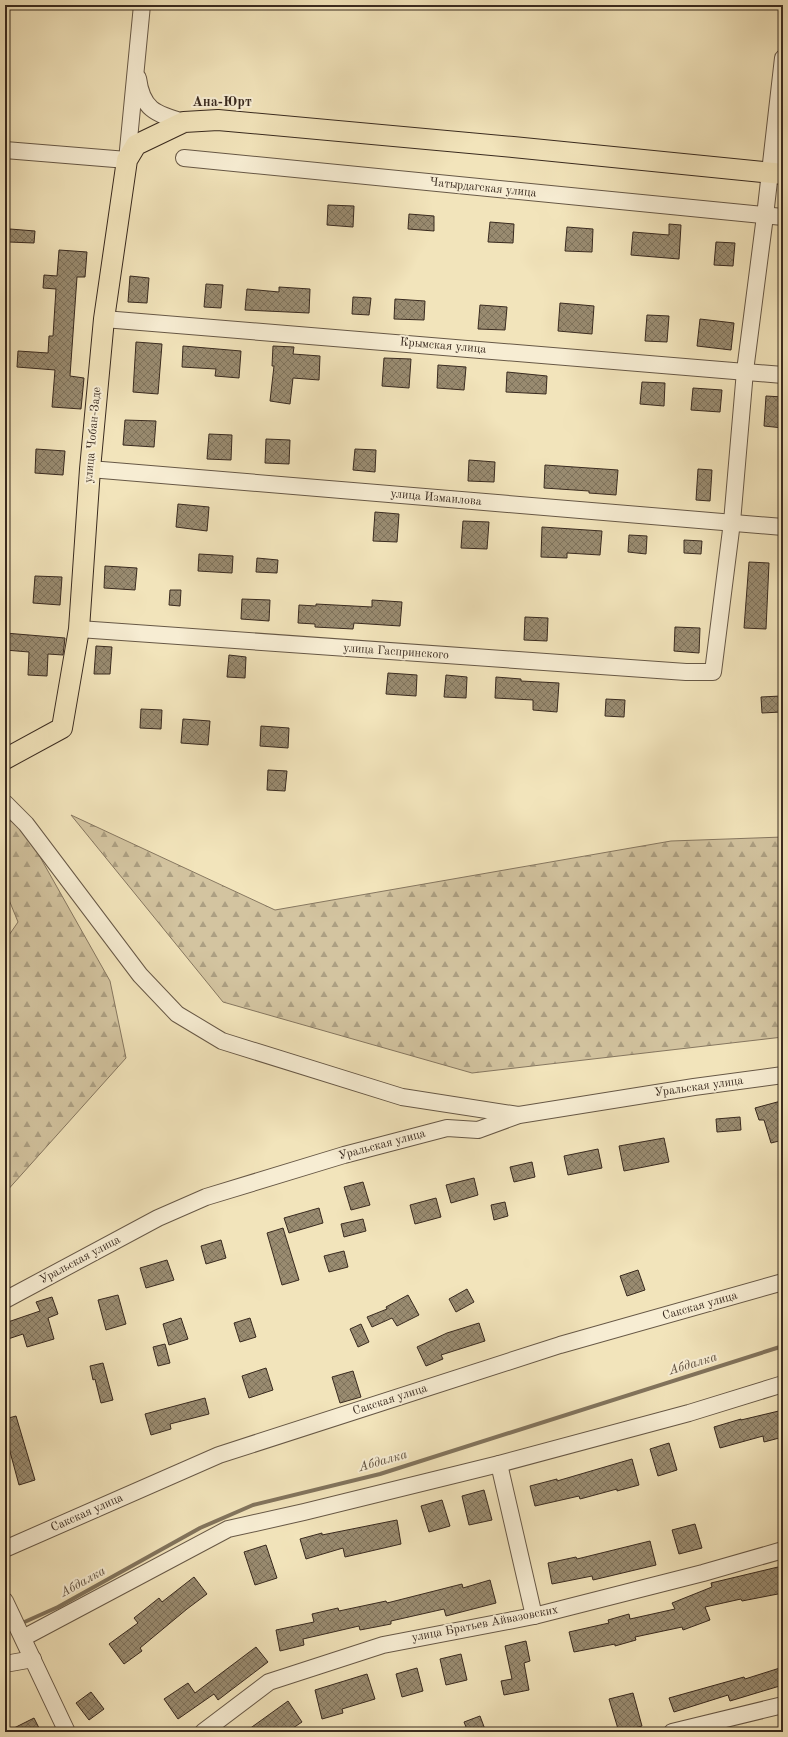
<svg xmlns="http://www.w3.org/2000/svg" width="788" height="1737" font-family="'Old Standard TT',serif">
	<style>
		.forest { fill: url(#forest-firs); stroke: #867760 }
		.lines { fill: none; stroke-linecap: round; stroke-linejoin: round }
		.stream { stroke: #82745d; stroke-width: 4 }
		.building { fill: url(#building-cross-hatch); stroke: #392a1f }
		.minor-casing { stroke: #675846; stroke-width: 18 }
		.major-casing { stroke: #392a1f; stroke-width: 22 }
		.minor { stroke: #f7edd3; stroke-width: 16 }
		.major { stroke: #f2e4bb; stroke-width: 20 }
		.labels { text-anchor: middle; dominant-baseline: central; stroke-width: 4; stroke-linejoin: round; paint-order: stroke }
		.street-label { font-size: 12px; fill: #392a1f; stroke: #f7edd3 }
		.water-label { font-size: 13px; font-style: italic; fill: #5e4f3e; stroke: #f7edd3 }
		.quarter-label { font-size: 14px; font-weight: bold; fill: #392a1f; stroke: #f7edd3 }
	</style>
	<defs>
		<pattern id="forest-firs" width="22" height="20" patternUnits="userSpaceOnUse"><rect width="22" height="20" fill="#d3c4a0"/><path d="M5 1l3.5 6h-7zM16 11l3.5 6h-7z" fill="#ac9f82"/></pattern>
		<pattern id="building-cross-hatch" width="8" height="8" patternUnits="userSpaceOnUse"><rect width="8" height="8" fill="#998b70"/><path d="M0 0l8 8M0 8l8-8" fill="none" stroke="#7e725b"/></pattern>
	</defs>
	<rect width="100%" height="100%" fill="#f2e4bb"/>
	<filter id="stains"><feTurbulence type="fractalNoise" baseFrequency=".005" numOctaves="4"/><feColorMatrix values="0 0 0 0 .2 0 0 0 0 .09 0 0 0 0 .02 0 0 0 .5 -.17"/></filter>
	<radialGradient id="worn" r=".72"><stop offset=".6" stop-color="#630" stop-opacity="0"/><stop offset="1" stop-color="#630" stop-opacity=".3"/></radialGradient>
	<g class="forest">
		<path d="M71,815l204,95 396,-69 112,-4v200l-311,36 -249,-71z"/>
		<path d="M5,819l17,6 88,156 16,77 -121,135v-252l13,-19 -13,-32z"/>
	</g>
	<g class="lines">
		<g class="stream">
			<path d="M20,1624l38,-17 142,-79 53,-23 127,-31 403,-128"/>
			<path d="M5,1630l8,-4"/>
		</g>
	</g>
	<g class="building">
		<path d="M328,205l26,1 -1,21 -26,-2z"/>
		<path d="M409,214l25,2v15l-26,-2z"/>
		<path d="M490,222l24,2 -1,19 -25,-1z"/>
		<path d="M669,224l12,1 -2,34 -48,-4 2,-23 36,3z"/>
		<path d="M567,227l26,2 -1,23 -27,-1z"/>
		<path d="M10,229l25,2 -1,12 -25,-1z"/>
		<path d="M716,242l19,1 -2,23 -19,-1z"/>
		<path d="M59,250l28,2 -2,25h-8l-7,99 14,2 -3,31 -29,-2 3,-37 -38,-3 1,-16 30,2 1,-17h4l3,-47 -13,-1 1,-13 13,1z"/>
		<path d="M130,276l19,2 -2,25 -19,-1z"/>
		<path d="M206,284l17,1 -2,23 -17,-1z"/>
		<path d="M279,287l31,2 -1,24 -64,-3 2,-21 32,3z"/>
		<path d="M353,297l18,1 -2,17 -17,-1z"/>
		<path d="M395,299l30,2 -1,19 -30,-1z"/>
		<path d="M560,303l34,3 -2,28 -34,-3z"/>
		<path d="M480,305l27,2 -2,23 -27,-1z"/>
		<path d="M647,315l22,1 -2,26 -22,-1z"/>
		<path d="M700,319l34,4 -3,27 -34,-4z"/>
		<path d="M136,342l26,2 -4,50 -25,-2z"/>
		<path d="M183,346l58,5 -2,27 -24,-2 1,-7 -34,-2z"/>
		<path d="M273,346l21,1 -1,7 27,2 -1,24 -26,-2 -3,26 -20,-3 4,-35h-2z"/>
		<path d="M384,358l27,1 -2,29 -27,-2z"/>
		<path d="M438,365l28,2 -2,23 -27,-2z"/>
		<path d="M507,372l40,4 -1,18 -40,-2z"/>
		<path d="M642,382l23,1 -1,23 -24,-2z"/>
		<path d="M693,388l29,2 -2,22 -29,-2z"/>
		<path d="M766,396l17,1v31l-19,-2z"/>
		<path d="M125,420l31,1 -2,26 -31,-2z"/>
		<path d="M209,434l23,1 -1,25 -24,-1z"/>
		<path d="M266,439l24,1 -1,24 -24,-1z"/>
		<path d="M36,449l29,2 -2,24 -28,-2z"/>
		<path d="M355,449l21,1 -1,22 -22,-2z"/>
		<path d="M469,460l26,2 -1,20 -26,-1z"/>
		<path d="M545,465l73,5 -2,25 -27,-2v-2l-45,-3z"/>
		<path d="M698,469l14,1 -2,31 -14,-1z"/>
		<path d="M178,504l31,3 -2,24 -31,-4z"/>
		<path d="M375,512l24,2 -2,28 -24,-1z"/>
		<path d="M463,521l26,1 -2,27 -26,-1z"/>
		<path d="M542,527l60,4 -2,24 -33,-2v5l-26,-1z"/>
		<path d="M629,535l18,1 -1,18 -18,-2z"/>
		<path d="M684,540l18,1 -1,13 -17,-1z"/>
		<path d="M199,554l34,2 -1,17 -34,-2z"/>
		<path d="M257,558l21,2 -1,13 -21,-1z"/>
		<path d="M749,562l20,1 -3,66 -22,-1z"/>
		<path d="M105,566l32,2 -2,22 -31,-2z"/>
		<path d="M35,576l27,1 -2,28 -27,-2z"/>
		<path d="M170,590h11l-1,16 -11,-1z"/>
		<path d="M242,599l28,1 -1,21 -28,-2z"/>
		<path d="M372,600l30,2 -2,24 -46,-3 -1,6 -38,-2v-3l-17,-1 1,-18 17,1v-2l56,3z"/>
		<path d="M525,617l23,1 -1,23 -23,-1z"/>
		<path d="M675,627l25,1 -1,25 -25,-2z"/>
		<path d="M5,633l60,5 -2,17 -15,-1 -1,22 -19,-1 1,-23 -24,-2z"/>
		<path d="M96,646l16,1 -2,27h-16z"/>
		<path d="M229,655l17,2 -1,21 -18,-1z"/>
		<path d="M388,673l29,2 -1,21 -30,-2z"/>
		<path d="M446,675l21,2 -1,21 -22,-1z"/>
		<path d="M496,677l25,2v2l38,2 -2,29 -24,-2v-10l-38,-2z"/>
		<path d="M781,696v16l-19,1 -1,-16z"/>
		<path d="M606,699l19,1 -1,17 -19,-1z"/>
		<path d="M141,709l21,1 -1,19 -21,-1z"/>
		<path d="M183,719l27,2 -2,24 -27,-2z"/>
		<path d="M261,726l28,2 -1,20 -28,-2z"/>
		<path d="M268,770l19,1 -2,20 -18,-1z"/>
		<path d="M781,1101l2,6v33l-12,3 -7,-23h-5l-4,-12z"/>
		<path d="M740,1117l1,13 -24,2 -1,-13z"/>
		<path d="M664,1138l5,24 -45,9 -5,-25z"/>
		<path d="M598,1149l4,19 -34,7 -4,-19z"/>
		<path d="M532,1162l3,15 -21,5 -4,-15z"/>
		<path d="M474,1178l4,17 -27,8 -5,-18z"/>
		<path d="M363,1182l7,23 -19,5 -7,-23z"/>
		<path d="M436,1198l5,19 -26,7 -5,-19z"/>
		<path d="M505,1202l3,14 -14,4 -3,-15z"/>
		<path d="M319,1208l4,15 -34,10 -5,-15z"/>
		<path d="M363,1219l3,12 -22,6 -3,-13z"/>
		<path d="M283,1228l16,52 -17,5 -15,-52z"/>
		<path d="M221,1240l5,18 -20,6 -5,-18z"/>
		<path d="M344,1251l4,16 -19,5 -5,-16z"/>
		<path d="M167,1260l7,20 -28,8 -6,-20z"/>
		<path d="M638,1270l7,20 -18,6 -7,-20z"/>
		<path d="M467,1289l7,13 -18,10 -7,-13z"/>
		<path d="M118,1295l8,29 -20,6 -8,-30z"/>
		<path d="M408,1295l11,20 -22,11 -5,-8 -20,9 -5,-10 20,-8 -1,-2z"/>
		<path d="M52,1297l6,17 -10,4 6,21 -27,8 -4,-13 -18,6v-17l35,-12 -4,-9z"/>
		<path d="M181,1318l7,21 -19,6 -6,-21z"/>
		<path d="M250,1318l6,19 -16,5 -6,-19z"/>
		<path d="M479,1323l6,18 -44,14 2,4 -17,7 -9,-19 30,-14z"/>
		<path d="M361,1324l8,18 -11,5 -8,-18z"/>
		<path d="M165,1344l5,19 -12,3 -5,-19z"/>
		<path d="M103,1363l10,37 -12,3 -6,-24 -2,1 -3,-14z"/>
		<path d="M266,1368l7,22 -24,8 -7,-22z"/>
		<path d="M353,1371l8,26 -21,6 -8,-26z"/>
		<path d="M205,1398l4,16 -39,10 1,5 -20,6 -6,-21z"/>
		<path d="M783,1410v27l-19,5 -1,-6 -43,12 -6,-21 27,-8v1z"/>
		<path d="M16,1416l19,64 -16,5 -10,-37 -4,1v-30z"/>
		<path d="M669,1443l8,27 -19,6 -8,-27z"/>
		<path d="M632,1459l7,26 -22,6v-2l-37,10 -1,-3 -44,10 -5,-20 27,-7v2z"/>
		<path d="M484,1490l8,30 -23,5 -7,-29z"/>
		<path d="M442,1500l8,26 -21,6 -8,-26z"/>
		<path d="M397,1520l4,24 -56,13 -2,-9 -37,11 -6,-20 22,-6v2z"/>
		<path d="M695,1524l7,24 -23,6 -7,-24z"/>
		<path d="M650,1541l6,24 -63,15 -1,-4 -40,8 -4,-21 28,-6 1,2z"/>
		<path d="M266,1545l11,33 -22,7 -11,-33z"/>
		<path d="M778,1567l5,19v7l-41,8 -1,-2 -36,8 5,13 -27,10 -1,-3 -47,10 1,3 -21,6v-2l-41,8 -5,-20 40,-9 -1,-3 21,-6 1,5 45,-10 -3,-6 40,-16 -1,-4z"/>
		<path d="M194,1577l13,17 -20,15 -47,39 2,3 -18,13 -15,-20 29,-21 -4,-5 25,-20 3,4z"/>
		<path d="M490,1580l6,23 -50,13 -2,-7 -53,12v3l-31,6 -1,-4 -56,13 1,6 -24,6 -4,-21 38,-8 -2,-8 26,-6 1,3 47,-10 1,2 75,-19 1,4z"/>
		<path d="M526,1641l4,20 -6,2 5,27 -25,5 -3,-14 11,-2 -7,-33z"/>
		<path d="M256,1647l12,15 -50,38 -4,-6 -36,25 -14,-20 24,-16 7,10z"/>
		<path d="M461,1654l6,26 -21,5 -6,-26z"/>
		<path d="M783,1667v18l-53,16 -2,-6 -54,17 -5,-14 75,-21 1,2z"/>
		<path d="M417,1668l6,23 -21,6 -6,-23z"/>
		<path d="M367,1674l8,25 -33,10 1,4 -21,6 -7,-29z"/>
		<path d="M91,1692l13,17 -15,11 -13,-17z"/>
		<path d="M633,1693l9,33 -23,6 -10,-33z"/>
		<path d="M288,1701l14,21 -15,10h-42z"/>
		<path d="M480,1716l6,16h-18l-4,-10z"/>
		<path d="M34,1718l7,14h-35z"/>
	</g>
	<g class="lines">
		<defs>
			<g id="minor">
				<path d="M138,78c4,31 17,36 46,44"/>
				<path d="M5,150l122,10 15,-155"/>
				<path d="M184,158l599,59"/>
				<path d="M104,319l679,56"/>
				<path d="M90,469l693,58"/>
				<path d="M79,629l607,43h27l19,-150 13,-151 20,-155 18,-158"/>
				<path d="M5,803l21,21 114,151 37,39 45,27 180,56 116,18"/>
				<path d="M5,1300l153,-82 48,-21 138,-42 103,-27 31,2 41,-15 175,-28 89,-12"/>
				<path d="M499,1464l35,152"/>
				<path d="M7,1548l212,-93 341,-110 223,-63"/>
				<path d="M5,1601l62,131"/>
				<path d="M23,1638l205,-109 76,-17 195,-48 190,-51 94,-29"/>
				<path d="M5,1664l28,-5"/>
				<path d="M203,1732l66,-50 114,-37 151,-29 169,-43 80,-23"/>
				<path d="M672,1732l111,-27"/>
			</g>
			<path id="major" d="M5,759l57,-31 17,-99 11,-160 14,-150 23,-159 9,-15 48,-23 34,-2 295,27 270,27"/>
		</defs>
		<use href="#minor" class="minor-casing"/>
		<use href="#major" class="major-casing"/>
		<use href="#minor" class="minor"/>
		<use href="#major" class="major"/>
	</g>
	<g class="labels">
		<g class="street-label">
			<text transform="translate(483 188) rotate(6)">Чатырдагская улица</text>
			<text transform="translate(443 346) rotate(5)">Крымская улица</text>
			<text transform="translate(93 435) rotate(-85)">улица Чобан-Заде</text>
			<text transform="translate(436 498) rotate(5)">улица Измаилова</text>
			<text transform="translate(396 652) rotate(4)">улица Гаспринского</text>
			<text transform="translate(699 1087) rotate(-8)">Уральская улица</text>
			<text transform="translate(382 1145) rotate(-15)">Уральская улица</text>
			<text transform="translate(80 1260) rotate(-28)">Уральская улица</text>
			<text transform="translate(700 1306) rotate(-16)">Сакская улица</text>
			<text transform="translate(390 1400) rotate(-18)">Сакская улица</text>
			<text transform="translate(87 1513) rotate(-24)">Сакская улица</text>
			<text transform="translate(485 1624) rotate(-11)">улица Братьев Айвазовских</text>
		</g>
		<g class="water-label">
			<text transform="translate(693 1364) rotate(-17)">Абдалка</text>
			<text transform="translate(383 1461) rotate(-16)">Абдалка</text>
			<text transform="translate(83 1582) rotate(-29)">Абдалка</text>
		</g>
		<g class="quarter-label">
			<text x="222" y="102">Ана-Юрт</text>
		</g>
	</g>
	<rect width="788" height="1737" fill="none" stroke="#f2e4bb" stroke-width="20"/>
	<rect x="6" y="6" width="776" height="1725" fill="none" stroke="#392a1f" stroke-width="2"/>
	<rect x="10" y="10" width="768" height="1717" fill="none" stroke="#392a1f"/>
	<rect width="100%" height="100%" filter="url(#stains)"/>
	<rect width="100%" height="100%" fill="url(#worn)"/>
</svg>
